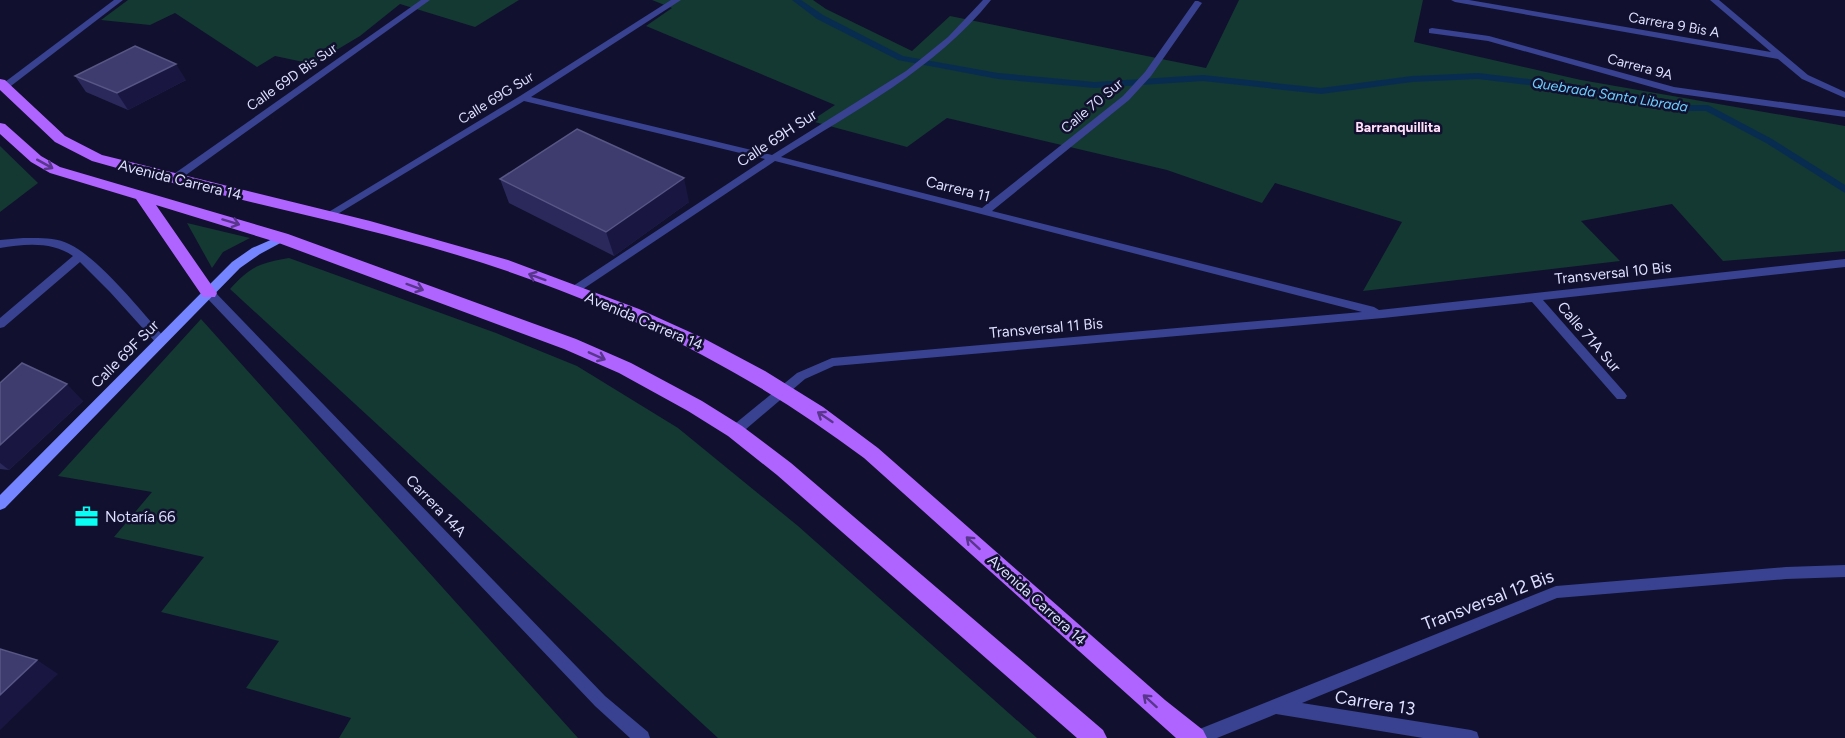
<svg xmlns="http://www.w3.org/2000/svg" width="1845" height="738" font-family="Figtree,sans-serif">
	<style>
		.green { fill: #133932 }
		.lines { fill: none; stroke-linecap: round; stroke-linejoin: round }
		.stream { fill: #082c50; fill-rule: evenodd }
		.street { fill: #384290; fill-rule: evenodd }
		.secondary { fill: #7485ff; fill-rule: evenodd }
		.primary { fill: #af64ff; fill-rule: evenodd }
		.wall { fill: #2b295c }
		.shaded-wall { fill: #191742 }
		.building { fill: #3e3c6e; stroke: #575684; stroke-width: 1.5 }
		.oneway { stroke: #58368c }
		.labels { text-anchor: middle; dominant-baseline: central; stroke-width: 5; stroke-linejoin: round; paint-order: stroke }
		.far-street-label { font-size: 14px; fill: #dddeff; stroke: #11102e }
		.far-water-label { font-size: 14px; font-style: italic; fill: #6bd0ff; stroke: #11102e }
		.far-neighbourhood-label { font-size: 14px; font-weight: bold; fill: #ffdff8; stroke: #11102e }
		.street-label { font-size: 15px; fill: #dddeff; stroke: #11102e }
		.poi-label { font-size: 15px; fill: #dddeff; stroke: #11102e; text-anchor: start }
		.near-street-label { font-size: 18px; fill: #dddeff; stroke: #11102e }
	</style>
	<rect width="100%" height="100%" fill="#11102e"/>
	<g class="green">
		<path d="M128,0h391l-44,27 -75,-23 -40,32 -47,28 -38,-8 -18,11 -82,-54 -25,12 -49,-5z"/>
		<path d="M652,0h161l13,9 86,42 38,-35 256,52 33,-68h184l-9,42 167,38 264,46v125l-122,10 -51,-57 -91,17 39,40 -257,30 39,-69 -127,-39 -13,20 -95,-33 -220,-52 -40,29 -96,-26 24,-16 -189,-79 26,-18z"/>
		<path d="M0,146l38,37 -38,29z"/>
		<path d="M187,223l63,15 -27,14 -11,16z"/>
		<path d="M289,258l207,75 81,33 101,62 120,98 239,212h-319l-488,-449c20,-22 29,-26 59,-31z"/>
		<path d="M201,319l377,419h-239l12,-20 -105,-30 33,-47 -118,-29 43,-55 -90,-20 38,-45 -94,-16z"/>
	</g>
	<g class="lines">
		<path class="stream" d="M792,0h9l22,15 80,41 95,17 97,9 108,-7 118,13 91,-12 66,-3 93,11 106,21h31l64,34 73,46v8l-79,-50 -60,-32h-29l-106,-21 -93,-11 -66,3 -91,12 -118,-13 -108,7 -97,-9 -100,-19 -81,-41z"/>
		<g class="street">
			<path d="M114,0h9l-116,89h-6v-4z"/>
			<path d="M421,0h9l-251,180h-8v-4z"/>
			<path d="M671,0h10l-150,97 241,58 134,-84 42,-34 35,-37h8c-56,69 -136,111 -210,157l201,51 141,-112 22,-24 50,-71h3l4,2 -51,73 -22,24 -137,111 382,96 5,3 466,-51v8l-302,33 82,93 2,3 -2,3h-8l-85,-97 -149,16 -549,48 -29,13 -66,56h-8l-2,-4 2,-4 66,-54 35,-15 530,-46 -587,-151 -201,134 -6,-4 2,-3 195,-129 -241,-58 -193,117h-8l-1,-2 198,-120z"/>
			<path d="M1451,0h18l302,52 -61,-52h9l89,75 37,17v6l-43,-19 -24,-20 -323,-57z"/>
			<path d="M1432,28l57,8 185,51 171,24v6l-172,-24 -185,-52 -59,-8v-4z"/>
			<path d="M23,238c15,0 33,-1 46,6 30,14 73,68 96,94l2,3 -2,3h-8l-47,-52 -30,-30 -76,65 -4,1v-10l73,-62c-21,-15 -49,-12 -73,-8v-8z"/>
			<path d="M209,289l4,1 392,406 43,36 2,6h-20l-35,-32 -390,-410 -2,-3z"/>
			<path d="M1845,565v12l-59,2 -229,19 -255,105 169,27 6,2 2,6h-56l-147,-24 -59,24h-27l2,-6 364,-146 230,-19z"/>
		</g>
		<path class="secondary" d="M282,235l4,1 1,2 -1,2 -26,14 -20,14 -235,240 -5,2v-15l232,-233 20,-14z"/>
		<g class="primary">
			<path d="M0,79l5,1 60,56 37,19 268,66 138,39 131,49 64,29 62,33 58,36 55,41 287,252 38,30 4,8h-31l-312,-280c-133,-100 -273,-165 -434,-211 -112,-32 -226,-53 -338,-86l-37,-19 -55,-52z"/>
			<path d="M0,123l5,1 36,32 19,11 228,67 288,105 55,24 71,38 40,25 49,37 312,267 4,8h-30l-300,-263 -49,-39 -40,-25 -69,-38 -55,-24 -288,-107 -120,-37 61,88 -2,4h-12l-67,-98 -86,-26 -19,-11 -31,-28z"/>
		</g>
	</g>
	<g class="wall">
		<path d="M75,76l111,4 -58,30 -42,-18z"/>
		<path d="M500,179l189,23 -75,54 -105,-53z"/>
		<path d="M0,383l83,18 -74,69 -9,-1z"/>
	</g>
	<g class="shaded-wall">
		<path d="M176,64l10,16 -58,30 -11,-17z"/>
		<path d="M684,178l5,24 -75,54 -8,-24z"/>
		<path d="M67,384l16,17 -74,69 -9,-7v-18z"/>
		<path d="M37,660l21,14 -58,56v-35z"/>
	</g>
	<g class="building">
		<path d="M135,46l41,18 -59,29 -42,-17z"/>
		<path d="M577,129l107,49 -78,54 -106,-53z"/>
		<path d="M22,363l45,21 -67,61v-62z"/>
		<path d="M0,649l37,11 -37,35z"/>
	</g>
	<defs><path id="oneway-shaft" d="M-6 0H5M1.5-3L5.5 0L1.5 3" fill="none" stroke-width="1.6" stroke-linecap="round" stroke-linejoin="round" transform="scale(1.5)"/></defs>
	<g class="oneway">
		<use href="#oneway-shaft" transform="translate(45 164) rotate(29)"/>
		<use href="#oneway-shaft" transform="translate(231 222) rotate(17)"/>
		<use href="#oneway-shaft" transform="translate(537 277) rotate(-160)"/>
		<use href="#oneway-shaft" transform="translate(415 287) rotate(20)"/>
		<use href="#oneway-shaft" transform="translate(597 356) rotate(24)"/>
		<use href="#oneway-shaft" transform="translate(825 417) rotate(-146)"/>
		<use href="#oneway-shaft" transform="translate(973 543) rotate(-138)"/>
		<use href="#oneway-shaft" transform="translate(1150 701) rotate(-138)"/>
	</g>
	<defs>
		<symbol id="office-bare" viewBox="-9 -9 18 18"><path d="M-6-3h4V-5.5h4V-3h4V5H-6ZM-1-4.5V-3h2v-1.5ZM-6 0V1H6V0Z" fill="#09fff4" stroke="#11102e" stroke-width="2.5" paint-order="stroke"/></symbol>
	</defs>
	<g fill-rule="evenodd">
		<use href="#office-bare" x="70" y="500" width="33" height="33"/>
	</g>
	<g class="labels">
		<g class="far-street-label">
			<text transform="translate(1674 25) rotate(10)">Carrera 9 Bis A</text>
			<text transform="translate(1640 67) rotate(15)">Carrera 9A</text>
			<text transform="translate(292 77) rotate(-35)">Calle 69D Bis Sur</text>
			<text transform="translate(496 98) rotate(-32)">Calle 69G Sur</text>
			<text transform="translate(1092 106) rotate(-40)">Calle 70 Sur</text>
		</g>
		<g class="far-water-label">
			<text transform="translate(1610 95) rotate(9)">Quebrada Santa Librada</text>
		</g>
		<g class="far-neighbourhood-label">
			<text x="1398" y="127">Barranquillita</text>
		</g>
		<g class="street-label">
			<text transform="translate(777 138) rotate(-33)">Calle 69H Sur</text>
			<text transform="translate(180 180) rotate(14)">Avenida Carrera 14</text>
			<text transform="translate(958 189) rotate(14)">Carrera 11</text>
			<text transform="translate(1613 273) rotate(-6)">Transversal 10 Bis</text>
			<text transform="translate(644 321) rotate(23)">Avenida Carrera 14</text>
			<text transform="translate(1046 328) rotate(-5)">Transversal 11 Bis</text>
			<text transform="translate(1589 337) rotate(49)">Calle 71A Sur</text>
			<text transform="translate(125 354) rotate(-45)">Calle 69F Sur</text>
			<text transform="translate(436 506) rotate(46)">Carrera 14A</text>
			<text transform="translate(1037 600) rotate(42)">Avenida Carrera 14</text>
		</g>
		<g class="poi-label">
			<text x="105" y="517">Notaría 66</text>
		</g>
		<g class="near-street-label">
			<text transform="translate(1488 600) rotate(-21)">Transversal 12 Bis</text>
			<text transform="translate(1375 703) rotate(9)">Carrera 13</text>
		</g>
	</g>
</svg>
